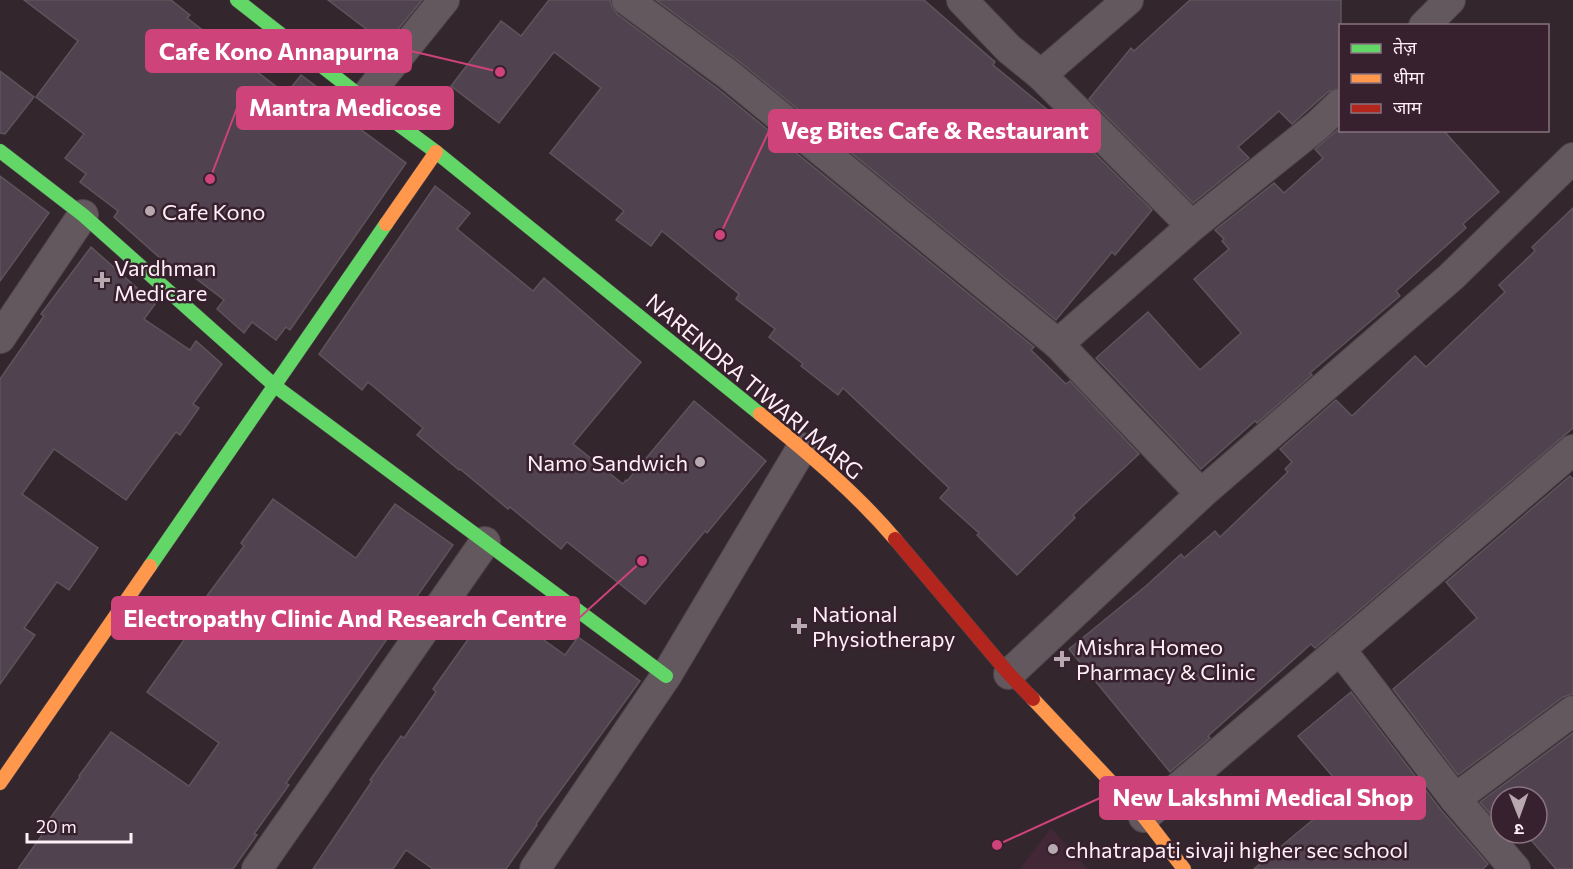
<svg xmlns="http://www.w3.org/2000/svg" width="1573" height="869" font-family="Commissioner,'Noto Sans Devanagari',sans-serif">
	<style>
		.built { fill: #422737 }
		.building { fill: #51424f; stroke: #5e545b; stroke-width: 1.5 }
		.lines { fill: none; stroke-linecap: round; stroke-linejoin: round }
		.street-casing { stroke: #50454b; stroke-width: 32 }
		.fast-casing { stroke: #50454b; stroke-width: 15 }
		.slow-casing { stroke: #50454b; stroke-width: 15 }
		.jam-casing { stroke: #50454b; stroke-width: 15 }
		.street { stroke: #63585e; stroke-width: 30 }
		.fast { stroke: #63d668; stroke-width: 14 }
		.slow { stroke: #ff974d; stroke-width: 14 }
		.jam { stroke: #b3261e; stroke-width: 14 }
		.poi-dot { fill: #b8a9b0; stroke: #38212e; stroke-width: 2 }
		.labels { text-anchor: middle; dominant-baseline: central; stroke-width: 5; stroke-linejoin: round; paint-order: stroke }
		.poi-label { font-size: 22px; fill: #ffeff7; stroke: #38212e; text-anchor: start }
		.street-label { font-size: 22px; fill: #ffeff7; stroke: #38212e }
		.leader { fill: none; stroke: #ce437a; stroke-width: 2 }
		.callout-dot { fill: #ce437a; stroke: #38212e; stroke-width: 2 }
		.callout { fill: #ce437a; stroke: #ce437a; stroke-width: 2 }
		.callout-label { font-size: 24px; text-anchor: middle; font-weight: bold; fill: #fff }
	</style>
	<rect width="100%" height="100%" fill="#33262d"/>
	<path class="built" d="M1051,828l37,41h-68z"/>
	<g class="building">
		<path d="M24,0h147l19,15 -3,3 99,76 15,-19 52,39 -5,6 58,43 -116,167 -4,-3 -10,13 -24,-18 -8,11 -27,-24 7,-9 -42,-32 -4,6 -64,-57 4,-6 -38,-29 6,-8 -21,-16 19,-24 -48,-37 42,-56z"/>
		<path d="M328,0h94l-36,44z"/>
		<path d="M549,0h61l2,7 5,7 101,75 316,258 -3,3 35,34 4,-3 69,73 -66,61 2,3 -58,57 -40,-40 2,-2 -39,-35 9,-10 -106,-100 -5,7 -37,-29 2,-2 -34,-27 6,-8 -39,-30 3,-5 -77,-63 -11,15 -35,-26 8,-9 -74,-58 51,-65 -47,-36 -55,71 -48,-37 50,-65 20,15z"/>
		<path d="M656,0h268l71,62 -2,3 73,60 86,85 -37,45 -3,-3 -56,68 -316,-258z"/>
		<path d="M1190,0h151v87l-13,5 -36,32 -13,-13 -41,36 11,11 -56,45 -104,-104 42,-51 3,3z"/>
		<path d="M0,71l34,26 -29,37 -5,-1z"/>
		<path d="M1341,127v3h102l56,62 -36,32 3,4 -70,63 4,5 -90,77 2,2 -55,48 -2,-2 -54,48 -105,-111 52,-46 52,58 41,-37 -47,-54 35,-30 -7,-8 2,-2 -9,-9 59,-47 10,10 39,-35 -8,-9z"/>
		<path d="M0,176l49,37 -49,68z"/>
		<path d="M435,186l35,27 -13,16 76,62 11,-13 97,84 -68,82 50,40 3,-4 1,1 67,-80 72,60 -59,72 -2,-2 -60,73 -78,-62 -6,7 -51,-42 -2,2 -48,-40 -1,1 -42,-35 6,-7 -55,-46 -6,8 -43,-36z"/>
		<path d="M1573,208v220l-258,220 -4,-4 -103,92 2,2 -40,34 -101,-123 77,-63 35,-32 3,4 31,-27 5,6 68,-65 -3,-3 7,-7 -12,-13 56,-49 16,16 63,-60 11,11 79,-75 -6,-7 36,-34 -3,-4z"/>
		<path d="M91,247l64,57 -11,15 46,31 6,-9 26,23 -29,40 6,4 -19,27 -4,-3 -50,68 -72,-51 -32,45 76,54 -29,42 -12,-8 -33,46 11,7 -35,49v-305l44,-63 -3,-2z"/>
		<path d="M1570,476l3,3v215l-10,3 -105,78 -65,-86 84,-71 -31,-36z"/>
		<path d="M273,499l83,59 39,-54 58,41 -167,238 3,2 -35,49 3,1 -24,34h-215l33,-47 -2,-2 31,-43 -1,-1 32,-44 78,54 30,-43 -72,-51 40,-56 -6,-5 63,-85 -3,-3z"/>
		<path d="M493,604l72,51 13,-18 62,44 -104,143 1,1 -31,44h-73l-27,-19 -13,19h-80l59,-88 -2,-1 31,-44 3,2 32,-46 -3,-3z"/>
		<path d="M1351,692l90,118 47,54 -5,5h-229l92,-77 -48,-56z"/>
		<path d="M1573,733v136h-17l-31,-36 -10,9 -8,-9h30v-36h-36v29l-21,-24z"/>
	</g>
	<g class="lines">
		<defs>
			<g id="street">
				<path d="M627,0l102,75 329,269 143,150"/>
				<path d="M962,0l47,49 32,26 151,151"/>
				<path d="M1424,26l26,-26"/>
				<path d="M1041,75l87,-75"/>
				<path d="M364,99l80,-99"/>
				<path d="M0,338l83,-123"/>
				<path d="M1058,344l134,-118 126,-101 22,-21"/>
				<path d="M1340,649l115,150 60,70"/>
				<path d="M1009,674l192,-180 250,-217 122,-119"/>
				<path d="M1455,799l118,-88"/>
				<path d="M1144,817l429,-367"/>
				<path d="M257,869l228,-327"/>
				<path d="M535,869l131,-193 136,-228"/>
			</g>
			<g id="fast">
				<path d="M237,0l127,99 72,53 324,262"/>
				<path d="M0,151l83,64 192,171 391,290"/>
				<path d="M150,566l236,-342"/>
			</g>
			<g id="slow">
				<path d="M386,224l50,-72"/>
				<path d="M760,414c48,39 95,78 135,125"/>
				<path d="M1033,699l111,118 40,52"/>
				<path d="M0,783l150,-217"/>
			</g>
			<path id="jam" d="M895,539l114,135 24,25"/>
		</defs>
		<use href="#street" class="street-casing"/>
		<use href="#fast" class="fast-casing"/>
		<use href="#slow" class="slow-casing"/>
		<use href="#jam" class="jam-casing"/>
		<use href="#street" class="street"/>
		<use href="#fast" class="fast"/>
		<use href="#slow" class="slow"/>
		<use href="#jam" class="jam"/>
	</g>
	<g class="poi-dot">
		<circle cx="150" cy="211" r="6"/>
		<path d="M99 271h6v6h6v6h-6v6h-6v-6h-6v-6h6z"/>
		<circle cx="700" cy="462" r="6"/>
		<path d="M796 617h6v6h6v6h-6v6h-6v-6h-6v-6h6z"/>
		<path d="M1059 650h6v6h6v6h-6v6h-6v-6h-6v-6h6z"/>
		<circle cx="1053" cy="849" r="6"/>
	</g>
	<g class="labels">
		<g class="poi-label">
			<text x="162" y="211">Cafe Kono</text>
			<text x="114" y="267">Vardhman<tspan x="114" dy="25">Medicare</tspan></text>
			<text x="688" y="462" text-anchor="end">Namo Sandwich</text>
			<text x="812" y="613">National<tspan x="812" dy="25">Physiotherapy</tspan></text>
			<text x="1076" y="646">Mishra Homeo<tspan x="1076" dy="25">Pharmacy &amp; Clinic</tspan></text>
			<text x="1065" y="849">chhatrapati sivaji higher sec school</text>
		</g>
		<g class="street-label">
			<text transform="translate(755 386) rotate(40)">NARENDRA TIWARI MARG</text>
		</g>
	</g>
	<path class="leader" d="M500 72L411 51M210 179L237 108M720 235L769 131M642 561L579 618M997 845L1100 798"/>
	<g class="callout-dot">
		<circle cx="500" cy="72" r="6"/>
		<circle cx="210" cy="179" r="6"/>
		<circle cx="720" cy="235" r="6"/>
		<circle cx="642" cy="561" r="6"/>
		<circle cx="997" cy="845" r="6"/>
	</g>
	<g class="callout">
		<rect x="146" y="30" width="265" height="42" rx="6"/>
		<rect x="237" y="87" width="216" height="42" rx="6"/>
		<rect x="769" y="110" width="331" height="42" rx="6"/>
		<rect x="112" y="597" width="467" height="42" rx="6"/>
		<rect x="1100" y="777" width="325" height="42" rx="6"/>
	</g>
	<g class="callout-label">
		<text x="279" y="60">Cafe Kono Annapurna</text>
		<text x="345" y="116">Mantra Medicose</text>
		<text x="935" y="139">Veg Bites Cafe &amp; Restaurant</text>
		<text x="345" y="627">Electropathy Clinic And Research Centre</text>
		<text x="1263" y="806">New Lakshmi Medical Shop</text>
	</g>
	<rect x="1339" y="24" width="210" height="108" fill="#38212e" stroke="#88737e" stroke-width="1.5"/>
	<rect x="1351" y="44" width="30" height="9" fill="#63d668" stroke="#88737e" stroke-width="1.5"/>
	<text x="1393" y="54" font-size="18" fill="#ffeff7">तेज़</text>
	<rect x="1351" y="74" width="30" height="9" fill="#ff974d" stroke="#88737e" stroke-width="1.5"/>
	<text x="1393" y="84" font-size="18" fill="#ffeff7">धीमा</text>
	<rect x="1351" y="104" width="30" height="9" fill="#b3261e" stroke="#88737e" stroke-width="1.5"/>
	<text x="1393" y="114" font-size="18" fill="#ffeff7">जाम</text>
	<g transform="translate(1519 815) rotate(179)"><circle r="28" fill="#38212e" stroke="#88737e" stroke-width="1.5"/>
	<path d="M0-4.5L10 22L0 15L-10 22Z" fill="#b8a9b0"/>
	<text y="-9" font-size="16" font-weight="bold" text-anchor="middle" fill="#ffeff7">उ</text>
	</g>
	<path d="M27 833v9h104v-9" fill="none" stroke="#ffeff7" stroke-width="3"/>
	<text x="36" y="833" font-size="18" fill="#ffeff7" stroke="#38212e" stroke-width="4.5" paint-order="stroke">20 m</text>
</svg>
